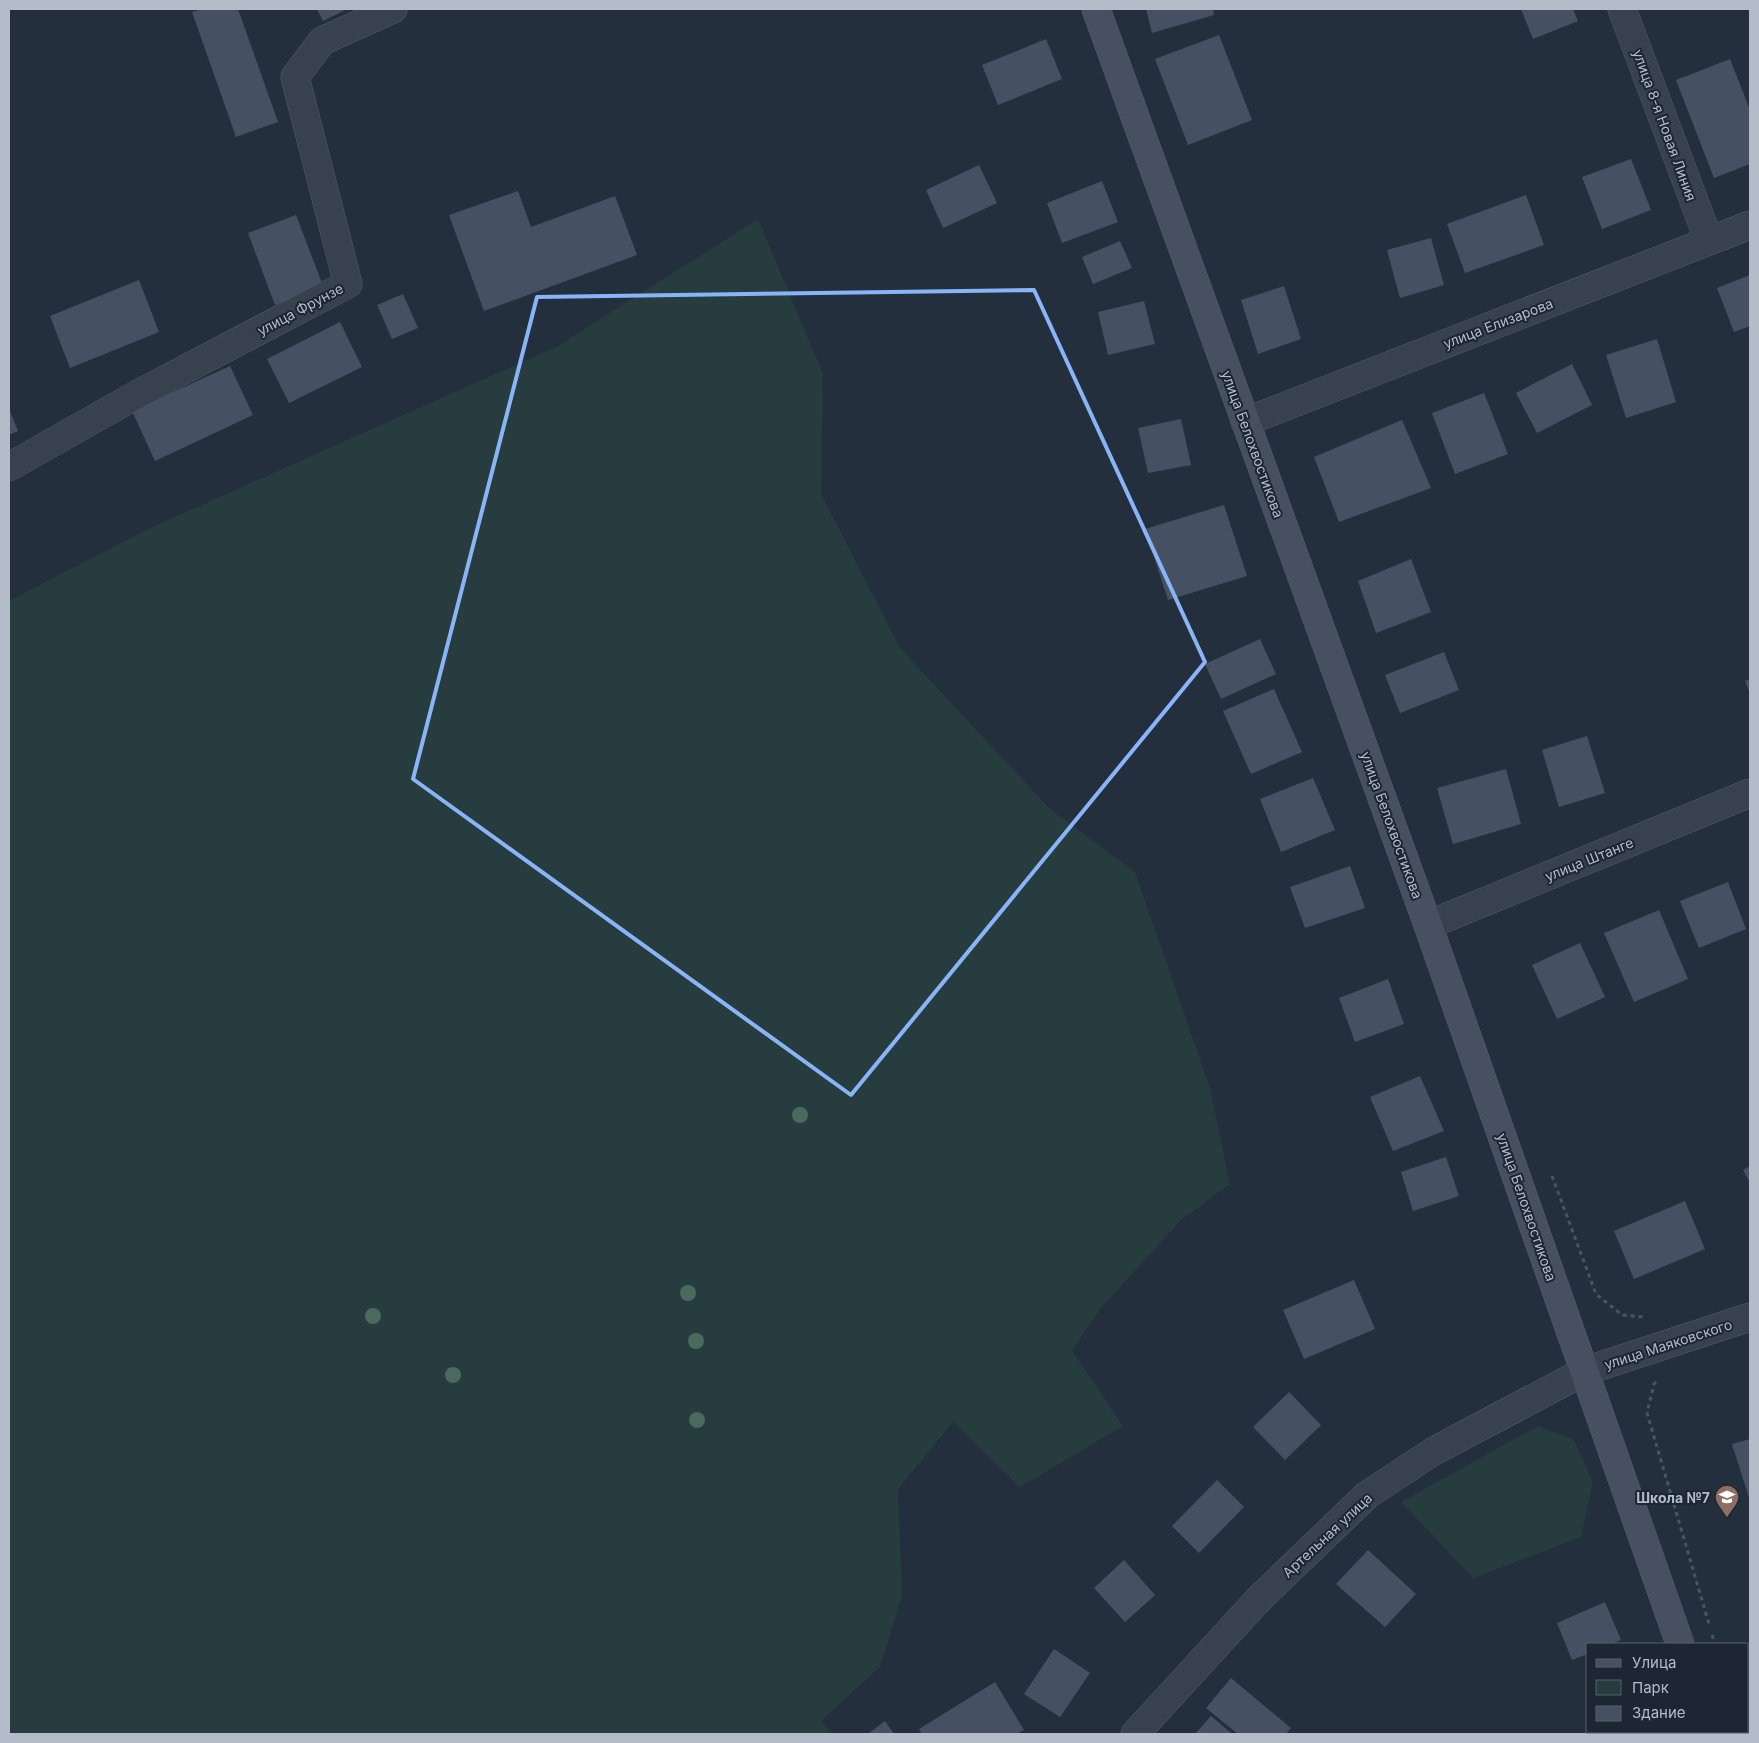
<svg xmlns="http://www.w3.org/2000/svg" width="1759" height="1743" font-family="Inter,sans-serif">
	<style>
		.green { fill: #263c3f }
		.building { fill: #455162 }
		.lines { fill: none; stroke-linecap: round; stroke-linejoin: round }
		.minor-casing { stroke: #565f6c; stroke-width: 29 }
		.tertiary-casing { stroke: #565f6c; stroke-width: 29 }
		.secondary-casing { stroke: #565f6c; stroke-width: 29 }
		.path { stroke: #44595c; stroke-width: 3; stroke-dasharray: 4 4; stroke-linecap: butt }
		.minor { stroke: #38414e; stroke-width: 28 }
		.tertiary { stroke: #38414e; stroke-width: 28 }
		.secondary { stroke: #465061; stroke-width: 28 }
		.tree { fill: #4b6a5d }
		.marked { fill: none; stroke: #8ab4f8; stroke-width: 4; stroke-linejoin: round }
		.labels { text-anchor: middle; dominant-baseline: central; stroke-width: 4; stroke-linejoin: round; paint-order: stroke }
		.street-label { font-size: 14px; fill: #b4bcc9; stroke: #1d2633 }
		.poi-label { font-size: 14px; font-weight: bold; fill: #b4bcc9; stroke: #1d2633; text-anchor: end }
	</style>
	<rect width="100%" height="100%" fill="#242f3e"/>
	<g class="green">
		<path d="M758,219l65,155 -2,120 79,154 150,161 85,63 75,216 20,96 -49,36 -80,88 -29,43 51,75 -103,61 -67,-65 -55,67 4,106 -22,72 -59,54 11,13h-823v-1133l139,-72 410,-183z"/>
		<path d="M1538,1426l36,14 19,42 -12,55 -108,41 -72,-76z"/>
	</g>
	<g class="building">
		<path d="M202,9h36l40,113 -42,15 -44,-125z"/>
		<path d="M317,9h30l-24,12z"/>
		<path d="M1146,9h67l1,6 -62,18z"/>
		<path d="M1521,9h52l5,12 -45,18z"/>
		<path d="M1219,35l33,85 -64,25 -33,-86z"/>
		<path d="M1046,39l16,40 -64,26 -16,-40z"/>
		<path d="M1730,59l20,51v54l-36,14 -38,-98z"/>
		<path d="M1631,159l20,51 -49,19 -20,-52z"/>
		<path d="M979,165l18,38 -54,25 -17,-38z"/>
		<path d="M1102,181l16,41 -56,21 -15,-40z"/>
		<path d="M518,191l13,36 84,-31 22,59 -153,56 -35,-96z"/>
		<path d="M1526,195l18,50 -79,28 -18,-49z"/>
		<path d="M296,215l27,71 -48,19 -27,-72z"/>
		<path d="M1431,238l13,47 -44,13 -13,-48z"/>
		<path d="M1120,241l12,27 -39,16 -11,-27z"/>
		<path d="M1750,275v51l-16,6 -17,-44z"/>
		<path d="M139,280l20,52 -89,36 -20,-52z"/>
		<path d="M1284,286l17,53 -43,15 -17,-54z"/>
		<path d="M403,294l15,34 -26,11 -15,-34z"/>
		<path d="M1144,301l11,43 -47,11 -10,-43z"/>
		<path d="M340,322l22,45 -73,36 -22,-44z"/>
		<path d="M1657,339l19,63 -50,16 -20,-63z"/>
		<path d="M1572,364l20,41 -55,28 -21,-40z"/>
		<path d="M230,366l23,49 -98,46 -23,-50z"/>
		<path d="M1484,393l24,61 -53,20 -23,-61z"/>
		<path d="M9,409l9,22 -9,4z"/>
		<path d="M1181,419l10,46 -43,8 -10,-45z"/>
		<path d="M1402,420l29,68 -92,34 -25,-65z"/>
		<path d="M1224,505l23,71 -79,24 -23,-71z"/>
		<path d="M1411,559l20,53 -55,21 -18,-52z"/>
		<path d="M1260,639l16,35 -55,25 -16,-35z"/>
		<path d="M1444,652l15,38 -59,23 -15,-38z"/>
		<path d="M1750,679v15l-5,-13z"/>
		<path d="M1274,689l28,63 -51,22 -28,-63z"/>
		<path d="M1587,736l18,57 -46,14 -17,-57z"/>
		<path d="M1506,769l15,55 -68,20 -16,-56z"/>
		<path d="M1313,778l22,52 -54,22 -21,-53z"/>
		<path d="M1350,866l15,42 -60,20 -15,-41z"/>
		<path d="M1728,882l18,47 -47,19 -19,-47z"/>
		<path d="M1659,910l29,69 -54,23 -30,-69z"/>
		<path d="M1580,943l25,54 -48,22 -25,-54z"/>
		<path d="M1388,979l16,45 -49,18 -16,-44z"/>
		<path d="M1420,1076l24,55 -51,20 -23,-54z"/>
		<path d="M1446,1157l13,39 -46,15 -12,-39z"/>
		<path d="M1750,1166v17l-7,-13z"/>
		<path d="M1685,1201l20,48 -71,30 -20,-48z"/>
		<path d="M1354,1280l21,49 -71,30 -21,-49z"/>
		<path d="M1289,1392l32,33 -36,35 -32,-33z"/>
		<path d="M1750,1439v62l-18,-57z"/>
		<path d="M1217,1480l27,27 -45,46 -27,-27z"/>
		<path d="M1368,1550l48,44 -31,33 -49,-43z"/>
		<path d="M1124,1560l31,35 -30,27 -31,-34z"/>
		<path d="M1605,1602l16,38 -10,4h-23v10l-16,6 -15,-37z"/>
		<path d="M1054,1649l36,24 -30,44 -36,-23z"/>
		<path d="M1231,1678l60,50 -5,6h-48l-32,-26z"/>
		<path d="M995,1682l29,48 -8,4h-94l-3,-5z"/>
		<path d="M1211,1716l21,18h-37z"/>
		<path d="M885,1721l9,13h-26z"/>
		<path d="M1631,1732h25l1,2h-33z"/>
	</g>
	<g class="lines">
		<defs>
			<g id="minor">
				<path d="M1622,9l87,232"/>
				<path d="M1245,422l505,-197"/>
				<path d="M9,467l129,-73 210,-110 -53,-207 27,-36 71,-32"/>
				<path d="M1428,925l322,-132"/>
			</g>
			<path id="tertiary" d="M1135,1734l122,-133 110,-106 67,-44 151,-80 165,-54"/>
			<g id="secondary">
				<path d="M1096,9l332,916 252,719"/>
				<path d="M1707,1732l1,2"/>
			</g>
		</defs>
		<use href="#minor" class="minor-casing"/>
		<use href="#tertiary" class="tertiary-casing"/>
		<use href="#secondary" class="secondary-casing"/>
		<g class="path">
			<path d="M1552,1176l44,118 26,21 22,2"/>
			<path d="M1656,1382l-2,2 -7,29 62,211"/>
			<path d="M1712,1635l3,9"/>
		</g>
		<use href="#minor" class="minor"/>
		<use href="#tertiary" class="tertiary"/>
		<use href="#secondary" class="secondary"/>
	</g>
	<g class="tree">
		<circle cx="800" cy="1115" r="8"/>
		<circle cx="688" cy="1293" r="8"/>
		<circle cx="373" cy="1316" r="8"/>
		<circle cx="696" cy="1341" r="8"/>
		<circle cx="453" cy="1375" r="8"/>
		<circle cx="697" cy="1420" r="8"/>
	</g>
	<path class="marked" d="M1034,290l171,372 -354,433 -438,-316 124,-482z"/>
	<defs>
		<symbol id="school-pin" viewBox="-11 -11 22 30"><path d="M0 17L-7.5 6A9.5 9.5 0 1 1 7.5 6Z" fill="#8d6e63" stroke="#1d2633"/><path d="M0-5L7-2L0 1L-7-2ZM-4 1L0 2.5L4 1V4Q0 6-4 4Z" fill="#fff"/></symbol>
	</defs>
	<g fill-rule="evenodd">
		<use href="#school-pin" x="1713" y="1483" width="28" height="38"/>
	</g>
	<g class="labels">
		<g class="street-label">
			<text transform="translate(1665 125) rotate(70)">улица 8-я Новая Линия</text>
			<text transform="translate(300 309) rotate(-28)">улица Фрунзе</text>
			<text transform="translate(1498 323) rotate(-21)">улица Елизарова</text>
			<text transform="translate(1253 444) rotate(70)">улица Белохвостикова</text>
			<text transform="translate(1392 825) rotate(70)">улица Белохвостикова</text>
			<text transform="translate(1589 859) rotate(-22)">улица Штанге</text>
			<text transform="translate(1527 1207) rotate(71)">улица Белохвостикова</text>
			<text transform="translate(1668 1344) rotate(-18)">улица Маяковского</text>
			<text transform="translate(1327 1535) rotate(-43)">Артельная улица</text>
		</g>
		<g class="poi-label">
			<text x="1710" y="1497">Школа №7</text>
		</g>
	</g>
	<rect width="1759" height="1743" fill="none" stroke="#b4bcc9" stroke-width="20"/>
	<rect x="1586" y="1643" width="162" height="90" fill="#1d2633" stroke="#59626f"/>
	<rect x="1596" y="1659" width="25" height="8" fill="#465061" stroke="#59626f"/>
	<text x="1632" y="1668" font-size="15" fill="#b4bcc9">Улица</text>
	<rect x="1596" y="1680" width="25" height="15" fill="#263c3f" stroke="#59626f"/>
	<text x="1632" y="1693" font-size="15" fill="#b4bcc9">Парк</text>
	<rect x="1596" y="1706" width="25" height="15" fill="#455162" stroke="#59626f"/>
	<text x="1632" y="1718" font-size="15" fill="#b4bcc9">Здание</text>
</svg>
